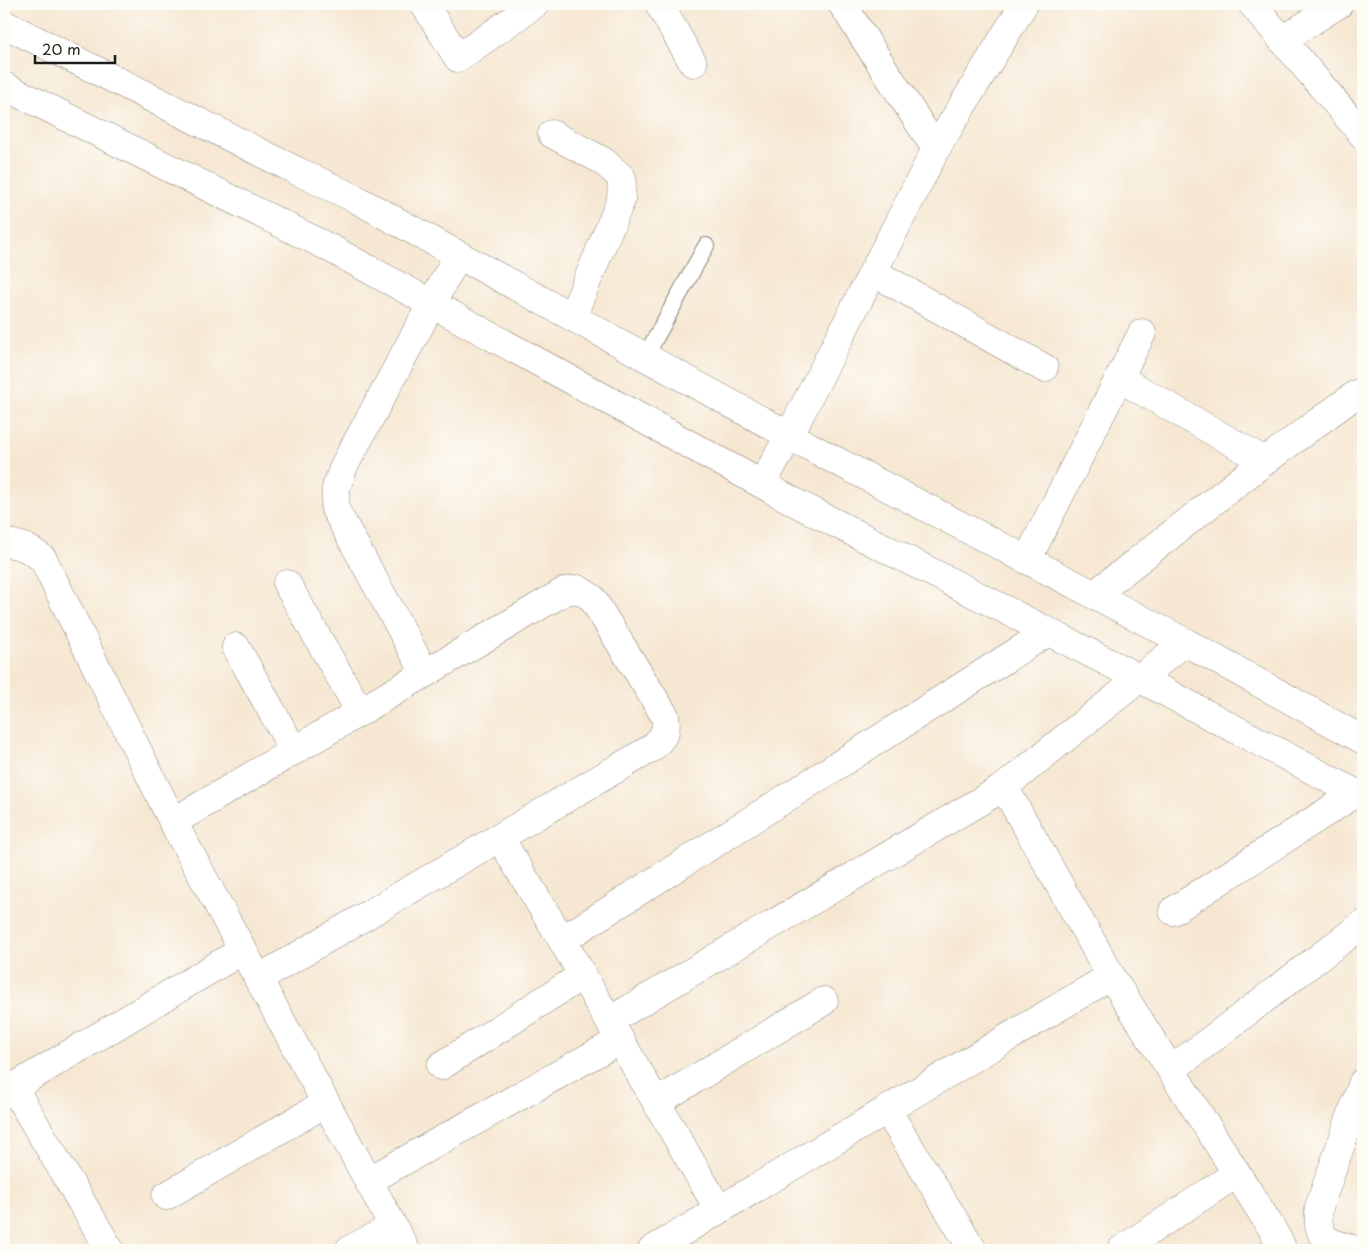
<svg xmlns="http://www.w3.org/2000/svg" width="1367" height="1254" font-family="'Playpen Sans',sans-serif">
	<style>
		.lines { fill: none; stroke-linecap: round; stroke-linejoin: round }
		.lane-casing { stroke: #898277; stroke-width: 18 }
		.street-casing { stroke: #898277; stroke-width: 29 }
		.secondary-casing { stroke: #898277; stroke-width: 29 }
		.lane { stroke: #fff; stroke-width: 16 }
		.street { stroke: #fff; stroke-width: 28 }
		.secondary { stroke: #fff; stroke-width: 28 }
	</style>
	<rect width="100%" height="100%" fill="#fdfcf7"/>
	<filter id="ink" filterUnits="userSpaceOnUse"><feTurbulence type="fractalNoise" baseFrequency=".02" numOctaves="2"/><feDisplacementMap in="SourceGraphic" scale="10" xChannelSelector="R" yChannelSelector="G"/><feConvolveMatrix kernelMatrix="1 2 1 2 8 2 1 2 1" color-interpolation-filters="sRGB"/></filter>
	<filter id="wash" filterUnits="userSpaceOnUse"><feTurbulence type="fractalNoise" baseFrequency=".0096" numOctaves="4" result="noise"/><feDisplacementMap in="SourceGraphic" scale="20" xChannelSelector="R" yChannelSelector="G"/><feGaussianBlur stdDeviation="1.12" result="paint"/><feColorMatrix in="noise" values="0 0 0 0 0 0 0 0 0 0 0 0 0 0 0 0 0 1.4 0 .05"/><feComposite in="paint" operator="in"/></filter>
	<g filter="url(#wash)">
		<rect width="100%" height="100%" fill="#f6e7d2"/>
	</g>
	<g filter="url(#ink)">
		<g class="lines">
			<defs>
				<path id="lane" d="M645,357l61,-111"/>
				<g id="street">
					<path d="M424,4l34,54 77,-54"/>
					<path d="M659,4l34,59"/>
					<path d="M842,4l94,145"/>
					<path d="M1252,4l111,131"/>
					<path d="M1282,40l57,-36"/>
					<path d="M552,134l51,27 19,17 -1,22 -49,117"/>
					<path d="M873,272l171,96"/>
					<path d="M1119,378l146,83"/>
					<path d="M1027,560l115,-227"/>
					<path d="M287,584l73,128"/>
					<path d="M1094,595l171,-134 90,-66 8,-4"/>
					<path d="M236,647l58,104"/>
					<path d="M425,673l-90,-164 1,-21 8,-22 114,-211"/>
					<path d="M1004,787l107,189"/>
					<path d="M173,822l392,-231 13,-2 14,9 73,118c3,17 -2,21 -13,32l-394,231"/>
					<path d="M500,838l62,102 157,270"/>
					<path d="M1173,911l183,-118"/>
					<path d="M562,940l486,-308"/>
					<path d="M609,1021l395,-234 181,-145"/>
					<path d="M441,1066l142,-91"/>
					<path d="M1171,1070l192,-146"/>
					<path d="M13,1087l97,163"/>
					<path d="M4,1093l239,-143"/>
					<path d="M657,1102l167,-101"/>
					<path d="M887,1110l86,140"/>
					<path d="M368,1181l252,-141"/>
					<path d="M166,1196l160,-93"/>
					<path d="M349,1250l44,-23"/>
					<path d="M652,1250l459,-274 160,251 10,18 1,5"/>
					<path d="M1121,1250l115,-76"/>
					<path d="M1356,1250c-29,-8 -40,-9 -37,-43l44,-125"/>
				</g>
				<g id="secondary">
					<path d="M4,24l293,147 57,27 473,258 358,186 178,98"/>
					<path d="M4,86l324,161 472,258 339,173 224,119"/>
					<path d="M762,484l27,-48 147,-287 88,-145"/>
					<path d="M4,543c17,1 26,6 39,16l130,263 233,428"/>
				</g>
			</defs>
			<use href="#lane" class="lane-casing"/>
			<use href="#street" class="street-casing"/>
			<use href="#secondary" class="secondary-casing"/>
			<use href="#lane" class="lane"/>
			<use href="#street" class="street"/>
			<use href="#secondary" class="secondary"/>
		</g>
	</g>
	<rect width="1367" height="1254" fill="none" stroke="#fdfcf7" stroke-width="20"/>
	<path d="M35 55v8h80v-8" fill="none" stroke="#1c1c1c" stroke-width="2.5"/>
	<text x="42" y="55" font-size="15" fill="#1c1c1c" stroke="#fdfcf7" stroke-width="4" paint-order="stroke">20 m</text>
</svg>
